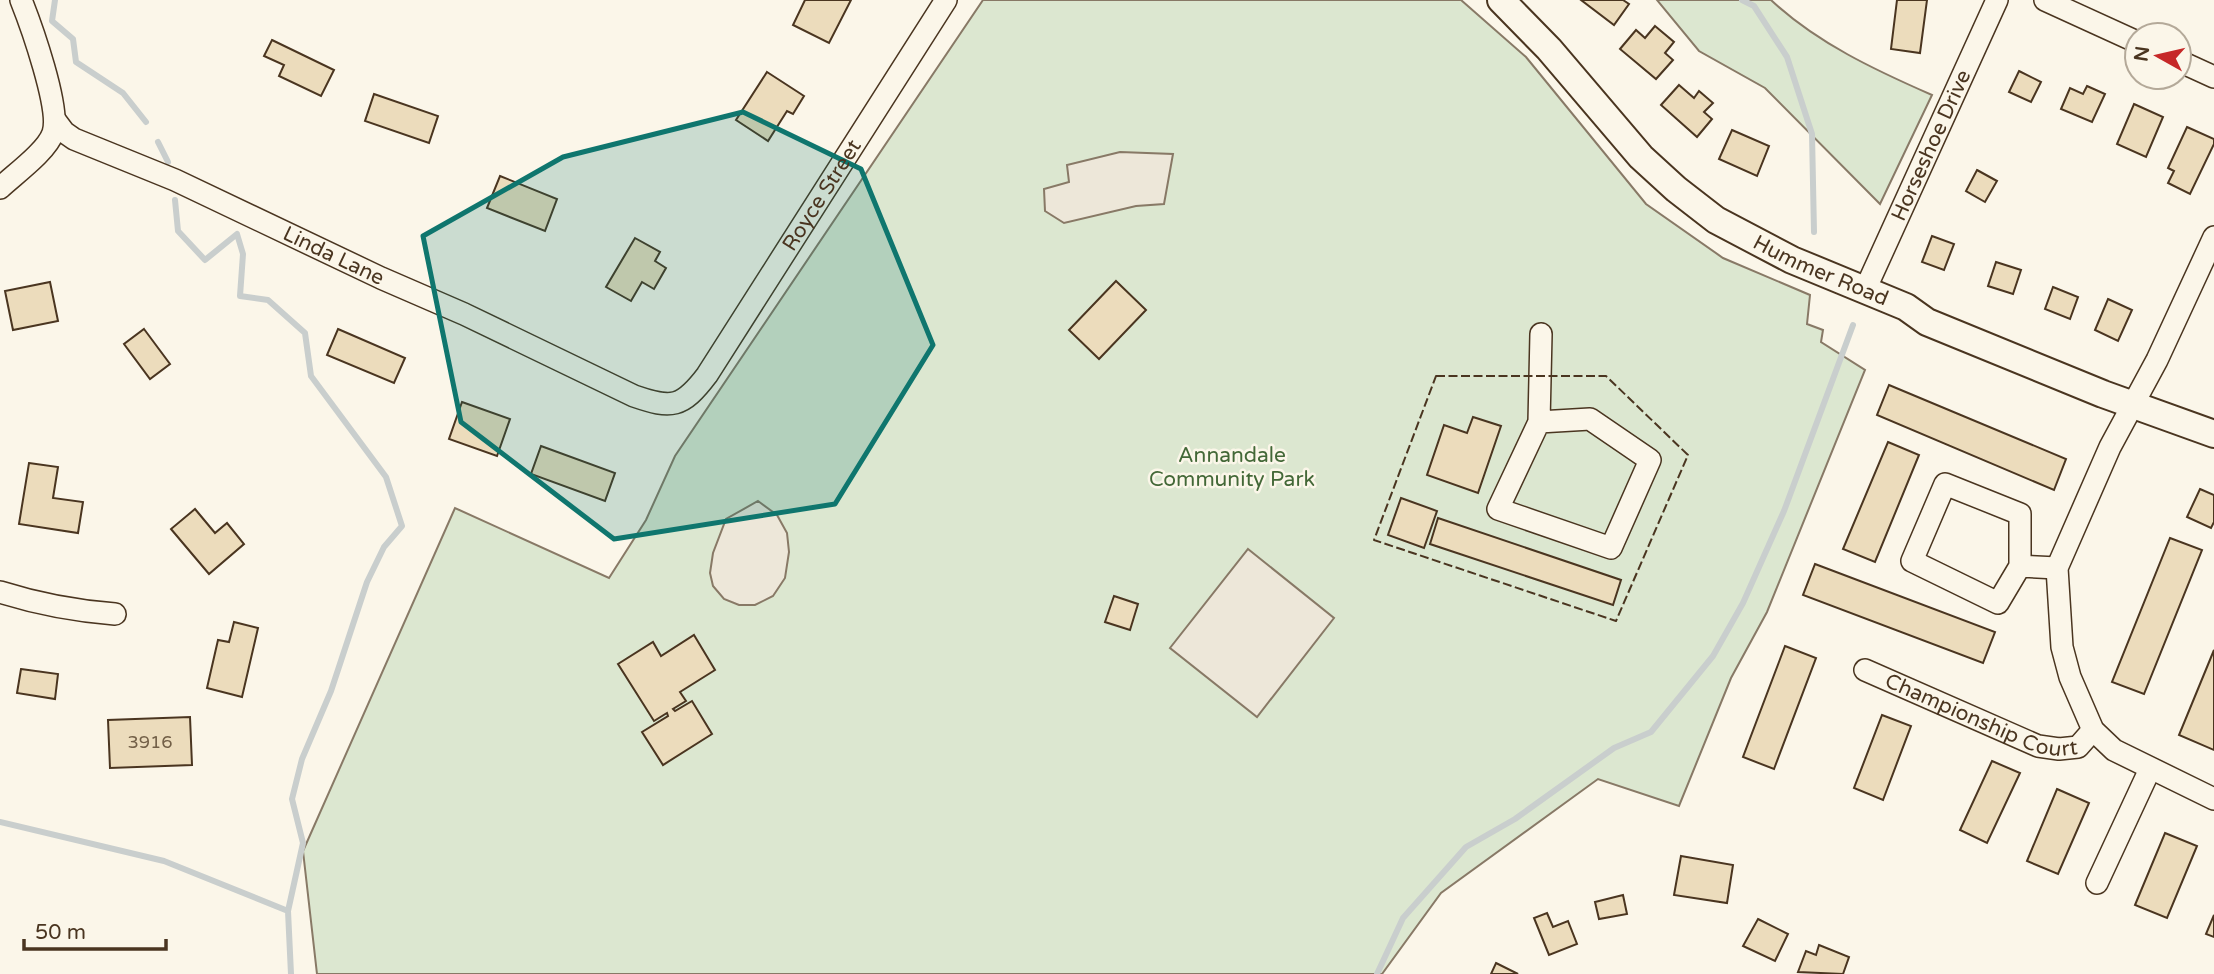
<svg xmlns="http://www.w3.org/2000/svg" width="2214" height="974" font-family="'Varela Round',sans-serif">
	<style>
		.green { fill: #dce7d0; stroke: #887966; stroke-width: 2 }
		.parking { fill: #ede7d9; stroke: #887966; stroke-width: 2 }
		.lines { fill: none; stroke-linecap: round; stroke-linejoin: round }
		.stream { stroke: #c9cecd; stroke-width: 6 }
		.building { fill: #ecdcbc; stroke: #4a3520; stroke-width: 2 }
		.minor-casing { stroke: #4a3520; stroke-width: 24 }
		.major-casing { stroke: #4a3520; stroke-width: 30 }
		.minor { stroke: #fbf6e9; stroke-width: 21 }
		.major { stroke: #fbf6e9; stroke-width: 26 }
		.fence { stroke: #4a3520; stroke-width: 2; stroke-dasharray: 9 3.5; stroke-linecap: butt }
		.marked { fill: #0f766e; fill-opacity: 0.2; stroke: #0f766e; stroke-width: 5; stroke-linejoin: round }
		.labels { text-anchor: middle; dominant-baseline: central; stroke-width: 5; stroke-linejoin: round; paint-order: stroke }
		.number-label { font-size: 18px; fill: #725f47 }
		.street-label { font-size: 21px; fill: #4a3520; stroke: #fbf6e9 }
		.park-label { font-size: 21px; fill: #436837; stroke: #fbf6e9 }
	</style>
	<rect width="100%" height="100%" fill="#fbf6e9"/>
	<g class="green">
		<path d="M983,0h478l65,57 120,147 77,54 87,37 -3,29 16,6 -2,12 44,28 -98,242 -36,66 -52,128 -81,-27 -157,114 -59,81h-1065l-14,-123 152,-343 154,70 37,-58 29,-64z"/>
		<path d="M1657,0h114c46,43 104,70 161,95l-52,109 -115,-116 -66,-37z"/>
	</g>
	<g class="parking">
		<path d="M1120,152l53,2 -9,50 -28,2 -72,17 -19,-12 -1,-22 25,-7 -2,-17z"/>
		<path d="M758,501l19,14 10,18 2,19 -4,26 -12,18 -18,9h-16l-15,-6 -11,-13 -3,-13 3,-20 13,-34z"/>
		<path d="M1248,549l86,69 -77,99 -87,-69z"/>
	</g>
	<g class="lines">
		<g class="stream">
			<path d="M55,0l-3,21 21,18 3,23 47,31 23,29"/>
			<path d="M1742,0l12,6 33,51 25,77 2,98"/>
			<path d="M158,142l10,20"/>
			<path d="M175,200l3,31 27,29 32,-26 6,20 -3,42 28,4 37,33 6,43 75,101 16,49 -18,21 -17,35 -36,109 -29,68 -10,40 11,44 -15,68"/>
			<path d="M0,822l164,39 124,50 3,63"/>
			<path d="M1377,974l26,-56 63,-71 49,-28 99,-71 37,-16 62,-76 30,-53 41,-92 69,-186"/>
		</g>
	</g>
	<g class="building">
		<path d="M805,0h46l-22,43 -36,-18z"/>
		<path d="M1581,0h42l6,4 -15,21z"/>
		<path d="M1897,0h30l-7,53 -29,-4z"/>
		<path d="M1655,26l19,16 -9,11 8,7 -17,19 -36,-30 16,-19 9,8z"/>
		<path d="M272,40l62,30 -13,26 -42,-20 5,-11 -20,-9z"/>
		<path d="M2019,71l22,11 -10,20 -22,-10z"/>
		<path d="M767,72l37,24 -11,18 -6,-3 -19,30 -32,-21z"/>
		<path d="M1679,85l15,13 5,-7 14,12 -9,9 8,7 -15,18 -36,-32z"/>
		<path d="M2087,86l18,8 -13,28 -31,-13 9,-21 13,6z"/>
		<path d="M374,94l64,22 -9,27 -64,-22z"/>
		<path d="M2134,104l29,13 -17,40 -29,-13z"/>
		<path d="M2187,127l27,12v5l-24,50 -22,-11 6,-12 -6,-3z"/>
		<path d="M1732,130l37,16 -12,30 -38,-17z"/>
		<path d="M1977,170l20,11 -12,21 -19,-11z"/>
		<path d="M500,176l57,23 -12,32 -58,-23z"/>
		<path d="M1932,236l22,8 -10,26 -22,-8z"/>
		<path d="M635,238l25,14 -5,9 11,7 -12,21 -12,-7 -11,19 -25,-14z"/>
		<path d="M1996,262l25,8 -8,24 -25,-8z"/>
		<path d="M1116,281l30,29 -47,49 -30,-29z"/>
		<path d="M50,282l8,39 -45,9 -8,-39z"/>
		<path d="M2053,287l25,10 -8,22 -25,-10z"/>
		<path d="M2108,299l24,11 -14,31 -23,-11z"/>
		<path d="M144,329l26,35 -20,15 -26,-35z"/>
		<path d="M338,329l67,29 -11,25 -67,-28z"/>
		<path d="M1889,385l177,74 -12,31 -177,-75z"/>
		<path d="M462,402l48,17 -13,37 -48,-17z"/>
		<path d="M1473,417l28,9 -23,67 -51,-18 17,-50 23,8z"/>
		<path d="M1888,442l31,13 -44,107 -32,-13z"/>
		<path d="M541,446l74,27 -10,28 -74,-27z"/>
		<path d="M29,463l29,4 -5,31 30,4 -5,31 -59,-9z"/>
		<path d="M2200,489l14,6v27l-3,6 -24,-11z"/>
		<path d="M1401,498l36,13 -13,37 -36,-13z"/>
		<path d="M195,509l20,24 12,-10 17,21 -35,30 -38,-45z"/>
		<path d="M1438,518l183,62 -8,25 -183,-61z"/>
		<path d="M2170,538l32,12 -58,144 -32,-12z"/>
		<path d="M1815,564l180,68 -12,31 -180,-68z"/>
		<path d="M1114,596l24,8 -8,26 -25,-8z"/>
		<path d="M234,622l24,6 -16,69 -35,-9 11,-48 11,2z"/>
		<path d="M694,635l21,35 -35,22 6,9 -13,8 2,2 17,-10 20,33 -49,31 -21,-33 26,-16 -1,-3 -13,8 -36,-57 35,-22 8,14z"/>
		<path d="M1785,646l31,12 -42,111 -31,-12z"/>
		<path d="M2214,650v100l-35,-15z"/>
		<path d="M21,669l37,5 -3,25 -38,-6z"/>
		<path d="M1882,715l29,11 -28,74 -29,-12z"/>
		<path d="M190,717l2,48 -82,3 -2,-48z"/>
		<path d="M1992,761l28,12 -33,70 -27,-13z"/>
		<path d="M2057,789l32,14 -31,71 -31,-13z"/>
		<path d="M2165,833l32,13 -30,72 -32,-13z"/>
		<path d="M1681,856l52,9 -6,38 -53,-8z"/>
		<path d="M1623,895l4,19 -28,5 -4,-17z"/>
		<path d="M1547,913l6,14 15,-6 9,23 -28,11 -15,-37z"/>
		<path d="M2214,915v22l-8,-3z"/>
		<path d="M1758,919l30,15 -13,27 -32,-15z"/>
		<path d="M1819,945l30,12 -6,17 -45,-2 8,-21 10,4z"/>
		<path d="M1496,963l22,11h-27z"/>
	</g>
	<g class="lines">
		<defs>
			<g id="minor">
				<path d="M2045,0l92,42"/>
				<path d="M2179,61l35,16"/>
				<path id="s1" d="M55,120l9,12 10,7 101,41 206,98 83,36 170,82c38,13 48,12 73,-21l239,-375"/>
				<path d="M0,188c15,-14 47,-37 53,-55 8,-24 -22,-108 -32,-133"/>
				<path d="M2214,237l-57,123 -47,87 -53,121 5,79 8,30 23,53 21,20 100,49"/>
				<path id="s2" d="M1865,290l132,-290"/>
				<path d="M1539,422l-41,87 113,39 39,-88 -60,-41 -51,3 2,-88"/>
				<path d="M2020,566v-52l-75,-30 -33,77 86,42 22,-37 37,2"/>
				<path d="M0,592c38,12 75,19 115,22"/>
				<path id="s3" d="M1865,670l173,76 21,3 19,-2 15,-17"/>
				<path d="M2097,883l53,-114"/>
			</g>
			<g id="major">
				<path id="s4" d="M1501,0l48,49 92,108 35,32 40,31 76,40 114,47 21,15 176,72 111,40"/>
			</g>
		</defs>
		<use href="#minor" class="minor-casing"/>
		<use href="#major" class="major-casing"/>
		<use href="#minor" class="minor"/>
		<use href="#major" class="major"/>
		<path class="fence" d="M1436,376h170l82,79 -72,166 -242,-81z"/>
	</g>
	<path class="marked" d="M743,112l118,57 72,176 -98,159 -221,35 -153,-117 -38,-186 140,-79z"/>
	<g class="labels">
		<g class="number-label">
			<text x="150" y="742">3916</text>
		</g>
		<g class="street-label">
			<text stroke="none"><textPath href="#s2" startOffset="159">Horseshoe Drive</textPath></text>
			<text stroke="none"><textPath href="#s1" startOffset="942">Royce Street</textPath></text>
			<text stroke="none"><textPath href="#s1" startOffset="312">Linda Lane</textPath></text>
			<text stroke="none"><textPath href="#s4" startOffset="425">Hummer Road</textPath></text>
			<text stroke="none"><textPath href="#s3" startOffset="126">Championship Court</textPath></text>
		</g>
		<g class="park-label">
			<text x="1232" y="455">Annandale<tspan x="1232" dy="24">Community Park</tspan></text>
		</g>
	</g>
	<g transform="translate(2158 56) rotate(278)"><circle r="33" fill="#fbf6e9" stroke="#b4a999" stroke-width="2"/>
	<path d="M0-5L12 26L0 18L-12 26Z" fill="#c62828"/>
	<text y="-10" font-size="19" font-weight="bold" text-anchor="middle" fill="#4a3520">N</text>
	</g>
	<path d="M24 939v10h142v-10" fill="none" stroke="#4a3520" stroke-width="3.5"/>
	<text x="35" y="939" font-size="21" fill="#4a3520" stroke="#fbf6e9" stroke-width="5" paint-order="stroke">50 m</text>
</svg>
